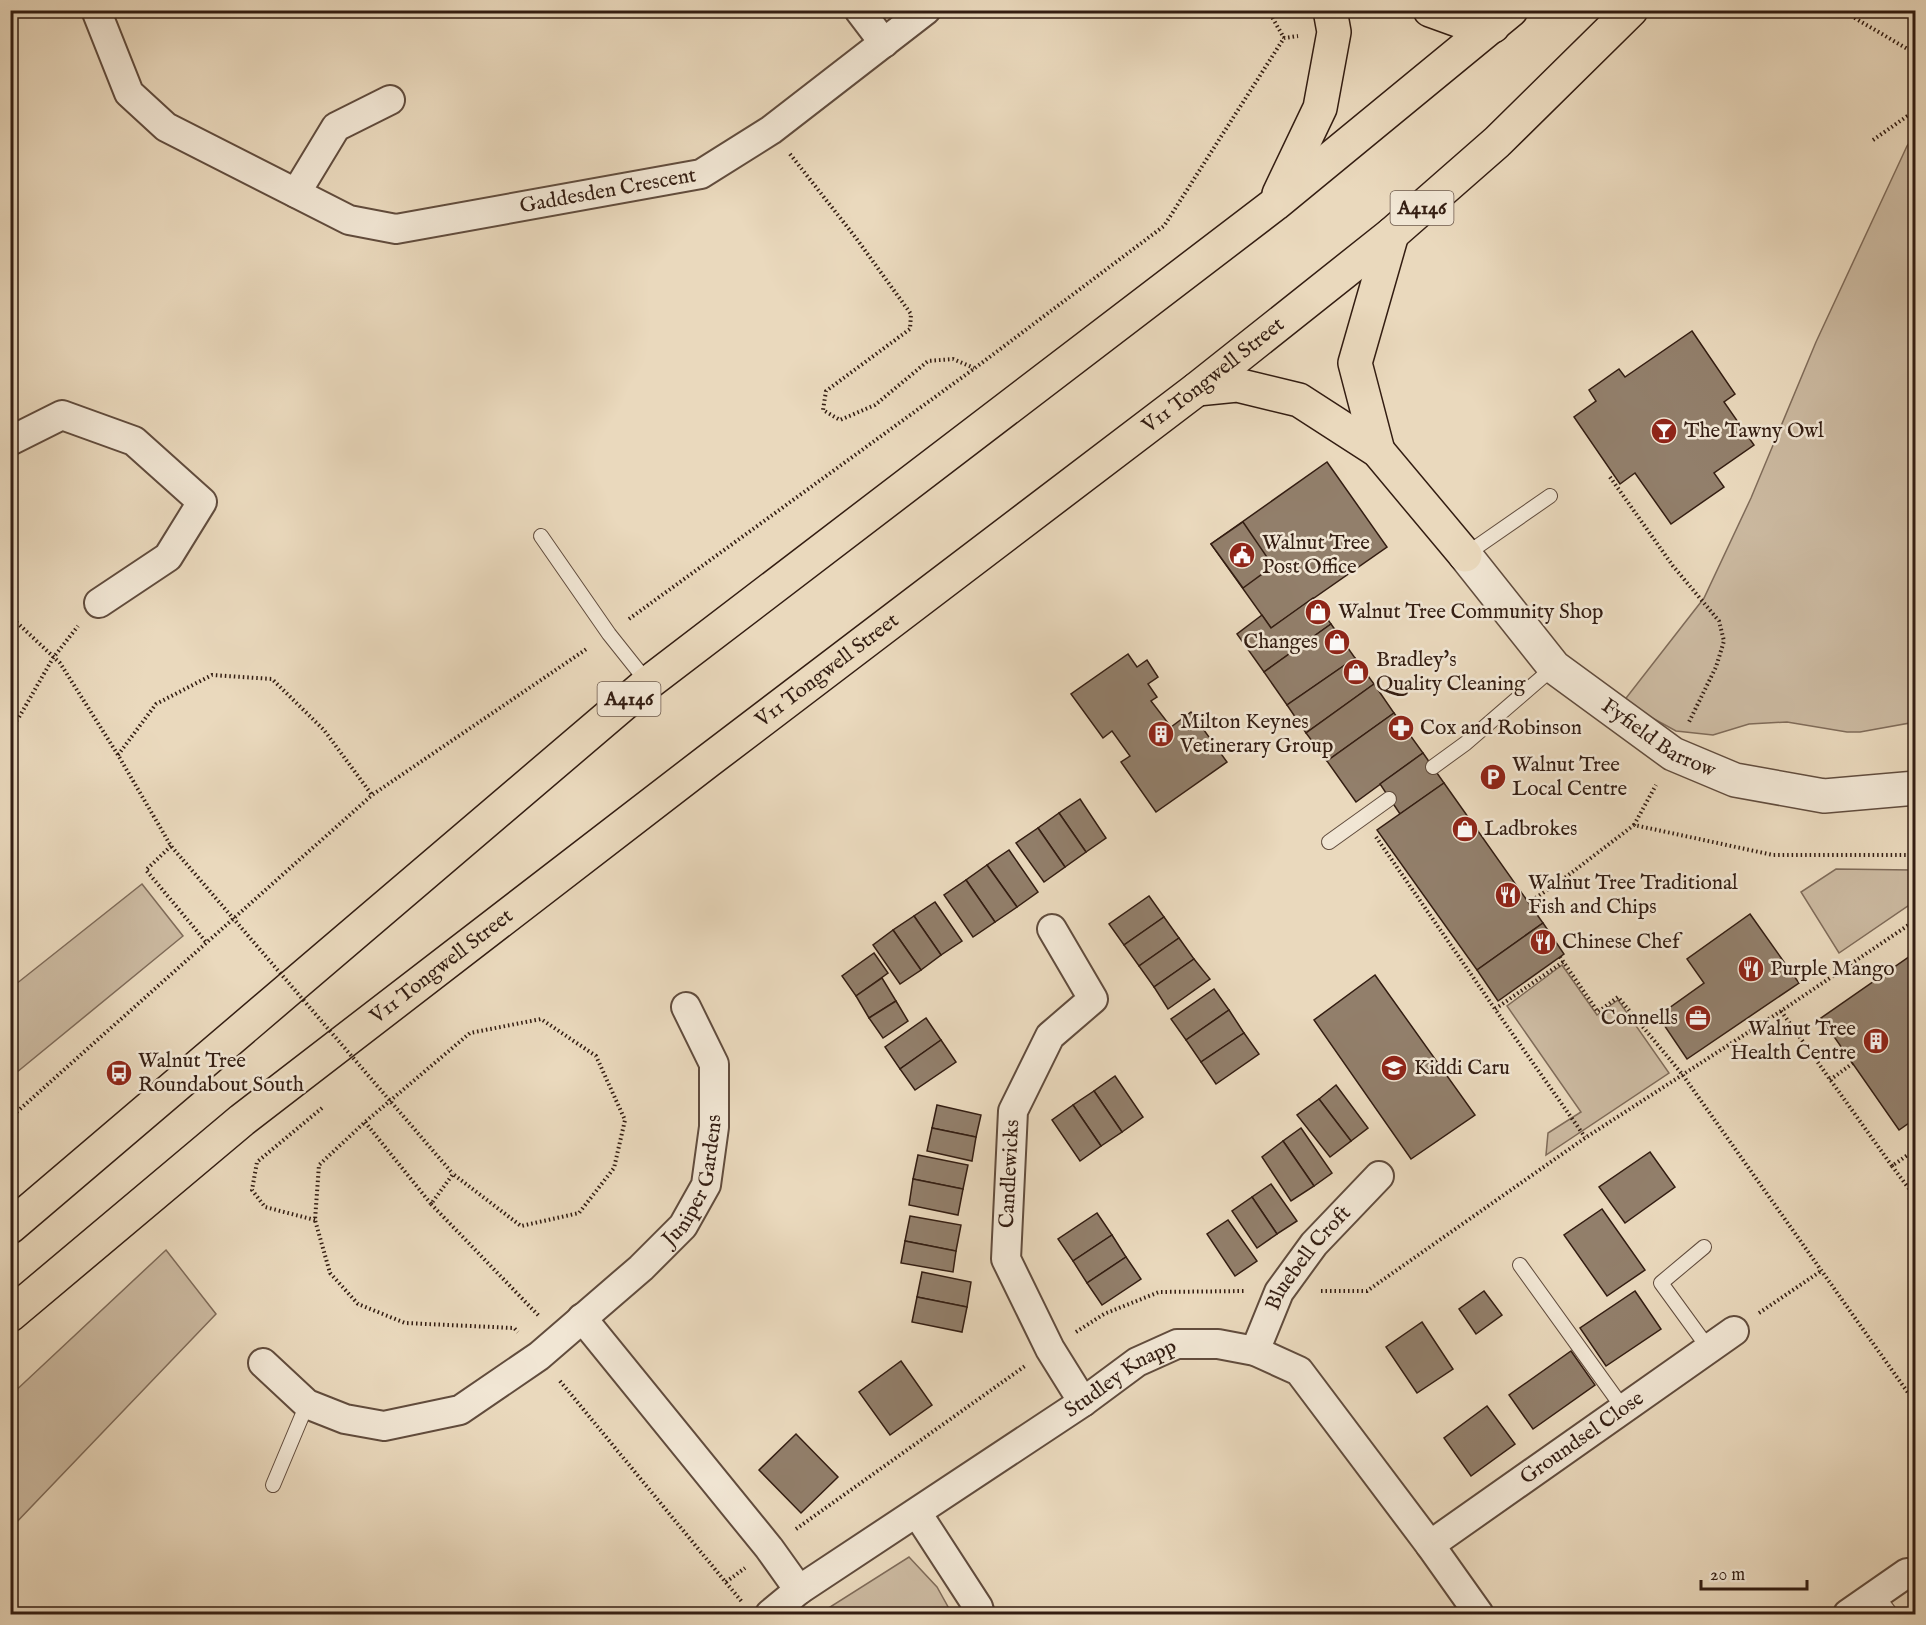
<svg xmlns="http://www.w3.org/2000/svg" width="1926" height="1625" font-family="'IM FELL English',serif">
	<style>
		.green { fill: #cbb9a0; stroke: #7f6b59; stroke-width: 1.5 }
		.building { fill: #927f6b; stroke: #331d12; stroke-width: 1.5 }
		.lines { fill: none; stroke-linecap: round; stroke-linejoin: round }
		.service-casing { stroke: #614c3d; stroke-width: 16 }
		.minor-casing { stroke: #614c3d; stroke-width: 32 }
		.tertiary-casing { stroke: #614c3d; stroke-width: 36 }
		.trunk-casing { stroke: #331d12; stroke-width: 36 }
		.path { stroke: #331d12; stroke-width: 4; stroke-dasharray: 1.5 3; stroke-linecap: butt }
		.service { stroke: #f1e6d4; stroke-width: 14 }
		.minor { stroke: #f1e6d4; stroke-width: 28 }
		.tertiary { stroke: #f1e6d4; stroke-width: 33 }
		.trunk { stroke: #ead9bd; stroke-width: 33 }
		.path-bridge { stroke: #331d12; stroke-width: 4; stroke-dasharray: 1.5 3; stroke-linecap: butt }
		.labels { text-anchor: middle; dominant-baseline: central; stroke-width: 5; stroke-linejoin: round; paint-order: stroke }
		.shield { fill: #f1e6d4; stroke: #6c594c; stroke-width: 1.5 }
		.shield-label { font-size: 20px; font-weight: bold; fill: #331d12 }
		.street-label { font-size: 21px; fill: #331d12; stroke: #f1e6d4 }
		.poi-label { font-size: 21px; fill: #331d12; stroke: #f1e6d4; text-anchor: start }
	</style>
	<rect width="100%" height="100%" fill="#ead9bd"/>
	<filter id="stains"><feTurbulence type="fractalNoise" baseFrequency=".00333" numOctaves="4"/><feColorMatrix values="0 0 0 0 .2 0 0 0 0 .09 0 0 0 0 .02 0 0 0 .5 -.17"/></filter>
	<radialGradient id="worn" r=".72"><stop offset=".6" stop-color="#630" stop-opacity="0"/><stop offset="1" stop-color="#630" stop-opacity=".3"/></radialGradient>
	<g class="green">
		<path d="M1915,134v588l-55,10h-13l-60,-10 -38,2 -36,11 -37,-4 -53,-29 81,-104 47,-100 65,-156 91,-196z"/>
		<path d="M1836,869l77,1 2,3v28l-76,52 -38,-61z"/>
		<path d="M142,884l41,52 -172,141v-89z"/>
		<path d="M1562,965l35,50 21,-15 51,73 -123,82 2,-22 33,-21 -74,-106z"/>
		<path d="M166,1250l50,64 -205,214v-133z"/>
		<path d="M909,1557l28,30 15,27h-133z"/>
	</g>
	<g class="building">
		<path d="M1692,331l43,63 -11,8 30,43 -40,28 10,14 -53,37 -36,-51 -15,11 -46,-67 22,-16 -7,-11 30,-21 6,8z"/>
		<path d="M1327,462l60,85 -116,81 -60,-84z"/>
		<path d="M1243,522l30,44 -30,22 -32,-44z"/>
		<path d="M1313,598l18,26 -67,48 -27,-38 25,-19 9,13z"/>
		<path d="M1331,624l24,34 -68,47 -23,-33z"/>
		<path d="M1128,654l9,13 10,-7 11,17 -10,7 9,13 -6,4 20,26 20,-15 36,50 -71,50 -35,-50 9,-6 -18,-25 -9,7 -32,-44z"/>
		<path d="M1355,658l19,26 -68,49 -19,-28z"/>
		<path d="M1374,684l20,29 -67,48 -21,-28z"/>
		<path d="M1394,713l29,40 -67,49 -29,-41z"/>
		<path d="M1423,753l21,30 -44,31 -20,-30z"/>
		<path d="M1444,783l99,140 -66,47 -100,-140z"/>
		<path d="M1080,799l26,39 -20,14 -27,-39z"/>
		<path d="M1059,813l27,39 -21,15 -27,-39z"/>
		<path d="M1038,828l27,39 -21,15 -28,-39z"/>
		<path d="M1009,850l29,42 -21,15 -30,-42z"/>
		<path d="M987,865l30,42 -22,15 -29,-42z"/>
		<path d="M966,880l29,42 -22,15 -29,-42z"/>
		<path d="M1149,896l15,21 -40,28 -15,-21z"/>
		<path d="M935,902l27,39 -21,14 -27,-39z"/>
		<path d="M1750,914l49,69 -112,76 -29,-43 46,-33 -17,-24z"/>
		<path d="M914,916l27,39 -20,15 -28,-40z"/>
		<path d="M1164,917l15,21 -40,28 -15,-21z"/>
		<path d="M1543,923l21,31 -66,47 -21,-31z"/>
		<path d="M893,930l28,40 -21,14 -27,-39z"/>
		<path d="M1179,938l15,21 -40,28 -15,-21z"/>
		<path d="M1916,952v166l-17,12 -78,-112z"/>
		<path d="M874,953l14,20 -32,23 -14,-20z"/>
		<path d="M1194,959l16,20 -42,30 -14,-22z"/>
		<path d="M1375,975l100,140 -64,44 -97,-139z"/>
		<path d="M882,978l14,23 -27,17 -13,-22z"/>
		<path d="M1214,989l15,21 -43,30 -15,-21z"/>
		<path d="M896,1001l12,20 -25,17 -14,-20z"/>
		<path d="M1229,1010l15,23 -43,29 -15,-22z"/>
		<path d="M926,1018l15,22 -41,29 -15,-22z"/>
		<path d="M1244,1033l15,21 -43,30 -15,-22z"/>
		<path d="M941,1040l15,22 -41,28 -15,-21z"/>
		<path d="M1115,1076l28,41 -21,15 -28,-41z"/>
		<path d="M1336,1085l32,43 -17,13 -32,-42z"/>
		<path d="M1094,1091l28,41 -21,14 -28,-41z"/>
		<path d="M1319,1099l32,42 -21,16 -33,-42z"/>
		<path d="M937,1105l44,10 -5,22 -44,-9z"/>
		<path d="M1073,1105l28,41 -21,15 -28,-41z"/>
		<path d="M932,1128l44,9 -4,24 -45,-10z"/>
		<path d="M1301,1128l31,45 -18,13 -31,-45z"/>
		<path d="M1283,1141l31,45 -23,15 -29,-44z"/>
		<path d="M1650,1152l25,35 -50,36 -26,-36z"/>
		<path d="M918,1155l50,10 -5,24 -50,-10z"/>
		<path d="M913,1179l50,10 -5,26 -49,-10z"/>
		<path d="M1271,1184l26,37 -20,13 -25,-37z"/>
		<path d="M1252,1197l25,37 -20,14 -25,-37z"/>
		<path d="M1602,1209l43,61 -38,26 -43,-61z"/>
		<path d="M1097,1213l15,22 -39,26 -15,-22z"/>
		<path d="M910,1216l51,9 -5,26 -51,-10z"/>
		<path d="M1228,1220l29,41 -22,15 -28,-42z"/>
		<path d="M1112,1235l14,22 -39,26 -14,-22z"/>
		<path d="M905,1241l51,10 -3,21 -52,-9z"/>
		<path d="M1126,1257l15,22 -39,26 -15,-22z"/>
		<path d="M922,1272l49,10 -4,25 -50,-10z"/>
		<path d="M1484,1291l18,24 -26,19 -17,-25z"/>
		<path d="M1635,1291l26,38 -55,37 -26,-38z"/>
		<path d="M917,1297l50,10 -5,25 -50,-10z"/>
		<path d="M1422,1322l31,47 -36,24 -31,-46z"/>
		<path d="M1571,1351l24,34 -62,44 -24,-34z"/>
		<path d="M901,1361l31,44 -42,30 -31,-43z"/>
		<path d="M1487,1406l28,38 -44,32 -27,-38z"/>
		<path d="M796,1434l42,43 -37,36 -42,-43z"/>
	</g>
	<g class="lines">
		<defs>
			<g id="service">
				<path d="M541,536l68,98 39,49"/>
				<path d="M1465,555l85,-59"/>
				<path d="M1433,767l33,-24 88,-76"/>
				<path d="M1329,842l60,-43"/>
				<path d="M1704,1247l-43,36 48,66"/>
				<path d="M1520,1265l103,143"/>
				<path d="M273,1485l34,-81"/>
				<path d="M1876,1595l15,19"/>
			</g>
			<g id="minor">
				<path id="s1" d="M96,10l33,83 37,34 183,93 47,9 305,-55 70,-44 155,-120"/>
				<path d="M859,10l25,33"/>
				<path d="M296,193l40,-66 54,-27"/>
				<path d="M10,441l52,-26 72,26 68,61 -34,55 -69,46"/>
				<path d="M1052,929l41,70 -43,37 -37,75 -7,148 44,90 33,53"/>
				<path d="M582,1318l187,230 30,42"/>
				<path id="s2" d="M1255,1351l24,-59 35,-48 65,-68"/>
				<path id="s3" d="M263,1363l44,41 38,15 39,7 76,-16 79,-54 102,-88 42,-42 23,-41 8,-58v-63l-28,-57"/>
				<path d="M917,1513l61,94 2,7"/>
				<path id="s4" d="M1430,1545l304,-214"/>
				<path id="s5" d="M770,1614l29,-24 284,-188 54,-40 40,-18h41l37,7 44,20 131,174 49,69"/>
				<path d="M1848,1614l59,-41"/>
			</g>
			<g id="tertiary">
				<path id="s6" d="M1465,555l89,112 119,87 62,26 89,16 92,-8"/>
			</g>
			<g id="trunk">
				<path d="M1430,10l36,13 27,3"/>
				<path d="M1279,194l41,-86 14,-76 -4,-22"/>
				<path d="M1197,389l40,-4 62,15 79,51 87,104"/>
				<path d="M1378,451l-23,-88 37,-129"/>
				<path d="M10,1227l638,-544 627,-479 236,-194"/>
				<path id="s7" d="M10,1315l232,-195 466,-359 489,-372 195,-155 105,-92 134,-132"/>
			</g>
		</defs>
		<use href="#service" class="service-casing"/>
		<use href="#minor" class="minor-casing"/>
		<use href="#tertiary" class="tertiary-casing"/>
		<use href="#trunk" class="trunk-casing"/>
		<g class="path">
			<path d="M1268,10l16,28"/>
			<path d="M1851,10l2,7 63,37"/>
			<path d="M1873,140l43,-30"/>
			<path d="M790,154l66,84 55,76 -1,15 -84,62 -3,19 17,10 35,-15 53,-44 25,-2 21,9"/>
			<path d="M1610,477l63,89 46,55 5,20 -8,26 -27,55"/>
			<path d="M10,616l50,47 58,92 53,91 12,14"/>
			<path d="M629,619l346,-251 189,-142 120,-188 14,-2"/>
			<path d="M10,727l8,-8 35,-61 25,-32"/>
			<path d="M118,755l38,-51 56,-29 60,4 52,51 48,65"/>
			<path d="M1634,825l22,-40"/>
			<path d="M1376,837l119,172"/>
			<path d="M171,846l-25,24 60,72"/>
			<path d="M1528,903l34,-23 72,-55 139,30h143"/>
			<path d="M1560,957l38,55 20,-15 64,77 234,330"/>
			<path d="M1563,962l-68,47 90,128"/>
			<path d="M1781,1011l111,155 24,-17"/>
			<path d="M1830,1080l23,-17"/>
			<path d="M10,1118l362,-323 216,-147"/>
			<path d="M365,1122l66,82 22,-30 68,52 58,-13 35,-45 11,-48 -29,-64 -55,-37 -71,14 -105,89 -46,43 -4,55 15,53 28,31 47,19 109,5 4,4"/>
			<path d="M1892,1166l24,32"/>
			<path d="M431,1204l108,112"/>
			<path d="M315,1220l-50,-13 -13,-17 5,-28 65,-54"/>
			<path d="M1321,1291h46l218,-153 196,-127 135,-91"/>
			<path d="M1759,1313l62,-42"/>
			<path d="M1076,1332l28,-18 55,-22 86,-1"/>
			<path d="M560,1381l182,221"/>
			<path d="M796,1529l229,-163"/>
			<path d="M726,1582l19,-14"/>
		</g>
		<use href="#service" class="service"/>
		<use href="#minor" class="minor"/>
		<use href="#tertiary" class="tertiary"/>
		<use href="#trunk" class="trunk"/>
		<path class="path-bridge" d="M183,860l270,314"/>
	</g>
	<defs>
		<symbol id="bar-disc" viewBox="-11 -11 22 22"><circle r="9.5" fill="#8f2418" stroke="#f1e6d4"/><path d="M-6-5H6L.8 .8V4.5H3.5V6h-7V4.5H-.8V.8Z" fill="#fff"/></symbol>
		<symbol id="civic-disc" viewBox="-11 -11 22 22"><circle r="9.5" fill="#8f2418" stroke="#f1e6d4"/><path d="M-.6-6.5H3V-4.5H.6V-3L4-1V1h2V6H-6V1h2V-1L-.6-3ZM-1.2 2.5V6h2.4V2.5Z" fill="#fff"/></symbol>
		<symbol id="shop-disc" viewBox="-11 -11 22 22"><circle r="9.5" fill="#8f2418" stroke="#f1e6d4"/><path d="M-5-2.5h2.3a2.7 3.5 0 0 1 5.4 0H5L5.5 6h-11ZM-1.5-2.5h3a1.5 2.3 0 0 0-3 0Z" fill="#fff"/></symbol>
		<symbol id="pharmacy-disc" viewBox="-11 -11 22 22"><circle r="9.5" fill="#8f2418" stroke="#f1e6d4"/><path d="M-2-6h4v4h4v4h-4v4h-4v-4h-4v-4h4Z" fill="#fff"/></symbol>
		<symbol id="building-disc" viewBox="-11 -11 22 22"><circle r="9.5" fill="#8f2418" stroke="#f1e6d4"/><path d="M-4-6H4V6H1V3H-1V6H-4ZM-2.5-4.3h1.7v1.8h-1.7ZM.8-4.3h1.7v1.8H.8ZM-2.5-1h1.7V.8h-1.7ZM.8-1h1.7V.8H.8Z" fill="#fff"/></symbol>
		<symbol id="parking-disc" viewBox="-11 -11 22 22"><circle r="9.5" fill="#8f2418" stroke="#f1e6d4"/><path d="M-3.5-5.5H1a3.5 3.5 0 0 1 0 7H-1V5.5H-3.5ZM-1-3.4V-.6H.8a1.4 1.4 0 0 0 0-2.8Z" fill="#fff"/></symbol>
		<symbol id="restaurant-disc" viewBox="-11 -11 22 22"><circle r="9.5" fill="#8f2418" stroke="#f1e6d4"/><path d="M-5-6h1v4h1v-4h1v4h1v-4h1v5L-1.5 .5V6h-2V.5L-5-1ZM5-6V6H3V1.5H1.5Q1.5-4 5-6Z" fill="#fff"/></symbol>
		<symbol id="office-disc" viewBox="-11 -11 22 22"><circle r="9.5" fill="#8f2418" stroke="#f1e6d4"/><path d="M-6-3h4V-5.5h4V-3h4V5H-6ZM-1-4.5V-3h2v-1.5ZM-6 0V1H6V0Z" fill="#fff"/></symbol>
		<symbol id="school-disc" viewBox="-11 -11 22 22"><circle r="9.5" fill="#8f2418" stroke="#f1e6d4"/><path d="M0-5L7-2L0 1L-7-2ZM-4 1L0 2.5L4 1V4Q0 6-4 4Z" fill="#fff"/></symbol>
		<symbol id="bus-disc" viewBox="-11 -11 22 22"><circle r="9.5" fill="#8f2418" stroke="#f1e6d4"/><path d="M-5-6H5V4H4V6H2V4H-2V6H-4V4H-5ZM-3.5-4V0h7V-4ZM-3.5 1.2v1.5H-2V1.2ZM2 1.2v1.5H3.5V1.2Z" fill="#fff"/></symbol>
	</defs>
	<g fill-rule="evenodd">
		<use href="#bar-disc" x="1649" y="416" width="30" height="30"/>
		<use href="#civic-disc" x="1227" y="540" width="30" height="30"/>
		<use href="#shop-disc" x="1303" y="597" width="30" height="30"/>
		<use href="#shop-disc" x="1322" y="627" width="30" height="30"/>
		<use href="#shop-disc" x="1341" y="657" width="30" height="30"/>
		<use href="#pharmacy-disc" x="1386" y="713" width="30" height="30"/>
		<use href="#building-disc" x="1146" y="719" width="30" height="30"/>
		<use href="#parking-disc" x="1478" y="762" width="30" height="30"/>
		<use href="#shop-disc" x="1450" y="814" width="30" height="30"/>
		<use href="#restaurant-disc" x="1493" y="880" width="30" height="30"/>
		<use href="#restaurant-disc" x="1528" y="927" width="30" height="30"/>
		<use href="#restaurant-disc" x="1736" y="954" width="30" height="30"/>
		<use href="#office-disc" x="1683" y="1003" width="30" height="30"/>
		<use href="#building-disc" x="1861" y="1026" width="30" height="30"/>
		<use href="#school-disc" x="1379" y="1053" width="30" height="30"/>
		<use href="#bus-disc" x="104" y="1058" width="30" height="30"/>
	</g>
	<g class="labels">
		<g class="shield">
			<rect x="1390.5" y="191" width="63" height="34" rx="4.5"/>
			<rect x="597.5" y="682" width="63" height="34" rx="4.5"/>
		</g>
		<g class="shield-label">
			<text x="1422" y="208">A4146</text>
			<text x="629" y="699">A4146</text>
		</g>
		<g class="street-label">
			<text stroke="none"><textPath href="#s1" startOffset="608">Gaddesden Crescent</textPath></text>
			<text stroke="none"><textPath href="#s7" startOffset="1527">V11 Tongwell Street</textPath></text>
			<text stroke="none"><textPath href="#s7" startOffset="1041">V11 Tongwell Street</textPath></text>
			<text stroke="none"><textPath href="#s6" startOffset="270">Fyfield Barrow</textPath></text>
			<text stroke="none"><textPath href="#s7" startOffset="555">V11 Tongwell Street</textPath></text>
			<text transform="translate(1010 1174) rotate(-87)">Candlewicks</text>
			<text stroke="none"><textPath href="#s3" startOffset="555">Juniper Gardens</textPath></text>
			<text stroke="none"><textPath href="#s2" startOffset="108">Bluebell Croft</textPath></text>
			<text stroke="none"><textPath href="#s5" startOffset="423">Studley Knapp</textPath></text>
			<text stroke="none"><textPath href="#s4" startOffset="186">Groundsel Close</textPath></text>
		</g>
		<g class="poi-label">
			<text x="1684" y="431">The Tawny Owl</text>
			<text x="1262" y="543">Walnut Tree<tspan x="1262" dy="24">Post Office</tspan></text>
			<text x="1338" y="612">Walnut Tree Community Shop</text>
			<text x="1318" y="642" text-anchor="end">Changes</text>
			<text x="1376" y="660">Bradley's<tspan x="1376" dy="24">Quality Cleaning</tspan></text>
			<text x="1180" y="722">Milton Keynes<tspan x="1180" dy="24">Vetinerary Group</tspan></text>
			<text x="1420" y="728">Cox and Robinson</text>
			<text x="1512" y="765">Walnut Tree<tspan x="1512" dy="24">Local Centre</tspan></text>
			<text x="1484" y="829">Ladbrokes</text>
			<text x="1528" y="883">Walnut Tree Traditional<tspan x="1528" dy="24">Fish and Chips</tspan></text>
			<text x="1562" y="942">Chinese Chef</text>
			<text x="1770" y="969">Purple Mango</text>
			<text x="1678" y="1018" text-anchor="end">Connells</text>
			<text x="1856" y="1029" text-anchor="end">Walnut Tree<tspan x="1856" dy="24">Health Centre</tspan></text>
			<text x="138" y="1061">Walnut Tree<tspan x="138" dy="24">Roundabout South</tspan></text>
			<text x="1414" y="1068">Kiddi Caru</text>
		</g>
	</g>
	<rect width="1926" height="1625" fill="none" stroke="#ead9bd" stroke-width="36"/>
	<rect x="12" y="12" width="1902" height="1601" fill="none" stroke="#331d12" stroke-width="3"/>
	<rect x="18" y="18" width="1890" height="1589" fill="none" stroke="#331d12" stroke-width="1.5"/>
	<path d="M1701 1580v9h106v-9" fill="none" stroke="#331d12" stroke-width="3"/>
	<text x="1710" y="1580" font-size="18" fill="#331d12" stroke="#f1e6d4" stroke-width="4.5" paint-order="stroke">20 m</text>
	<rect width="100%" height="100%" filter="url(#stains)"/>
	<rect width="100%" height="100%" fill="url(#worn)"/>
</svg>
